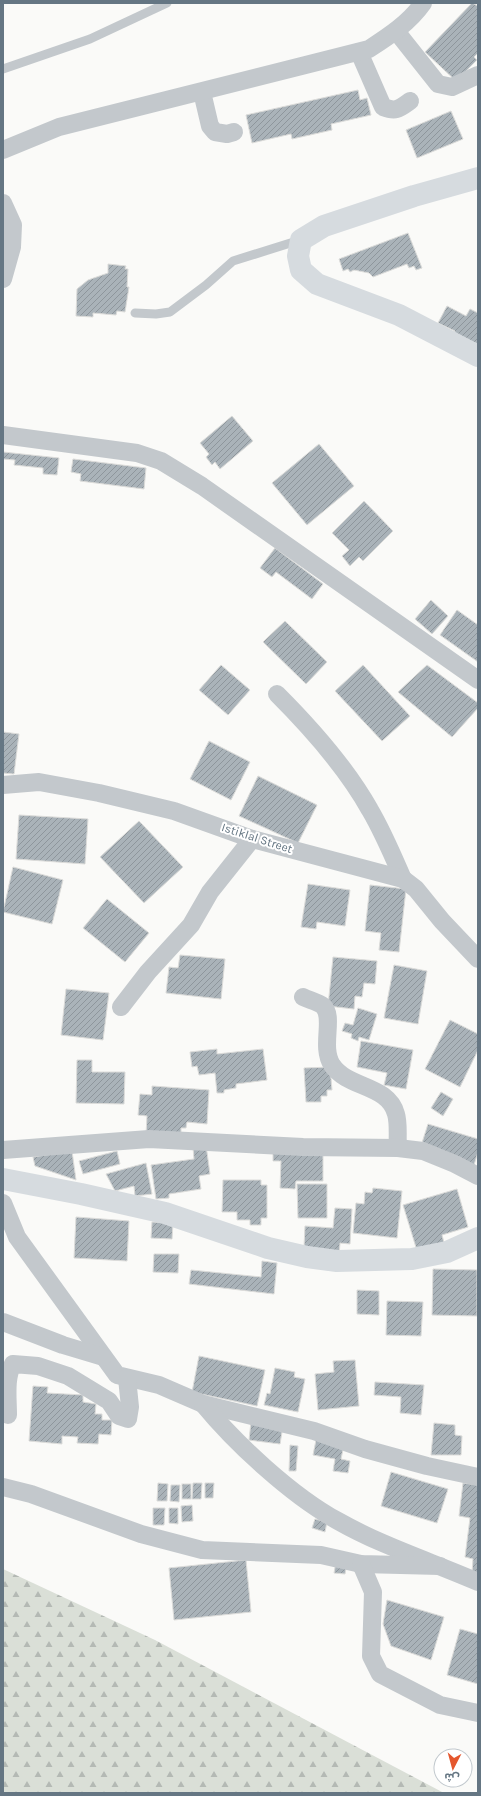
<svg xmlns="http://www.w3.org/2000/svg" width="481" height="1796" font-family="Karla,'Noto Sans Arabic',sans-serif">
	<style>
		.forest { fill: url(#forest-firs) }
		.building { fill: url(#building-hatch); stroke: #dcdcda }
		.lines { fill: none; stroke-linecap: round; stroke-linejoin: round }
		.lane { stroke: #c3c8cc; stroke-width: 9 }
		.street { stroke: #c3c8cc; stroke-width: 18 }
		.secondary { stroke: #d6dbdf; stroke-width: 22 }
		.labels { text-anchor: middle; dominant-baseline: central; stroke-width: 4; stroke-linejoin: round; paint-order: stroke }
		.street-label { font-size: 12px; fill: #657683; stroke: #fff }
	</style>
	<defs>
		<pattern id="forest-firs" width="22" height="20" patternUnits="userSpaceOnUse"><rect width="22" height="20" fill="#dadfd7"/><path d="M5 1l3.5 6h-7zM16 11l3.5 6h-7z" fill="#b4b9b4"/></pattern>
		<pattern id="building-hatch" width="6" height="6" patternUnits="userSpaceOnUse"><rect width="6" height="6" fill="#aab3b9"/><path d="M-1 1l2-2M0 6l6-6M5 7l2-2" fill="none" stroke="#8e969c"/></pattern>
	</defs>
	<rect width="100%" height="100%" fill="#fafaf8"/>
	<path class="forest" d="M3,1569l152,71 289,153h-441z"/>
	<g class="building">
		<path d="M472,3l6,3v47l-4,4 3,3 -21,21 -31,-29z"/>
		<path d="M358,90l2,10 7,-2 4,17 -40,9 1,6 -40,9 -1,-5 -39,9 -6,-28z"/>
		<path d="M451,111l12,28 -46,19 -11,-28z"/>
		<path d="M408,233l14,35 -6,2 -2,-4 -5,2 -2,-4 -34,13 -4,-4 -15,-3 -4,2 -2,-3 -5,2 -4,-12z"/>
		<path d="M108,264l18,2 -1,3h3l-1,18h2l-4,25 -8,-1 -1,4 -23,-2v4l-17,-1 1,-27 11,-9 20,-7z"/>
		<path d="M447,306l19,10 4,-7 8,4v31l-25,-8 2,-5 -17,-8z"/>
		<path d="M232,416l21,25 -33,28 -5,-7 -3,3 -6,-8 3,-3 -9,-11z"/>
		<path d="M319,444l35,42 -47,39 -35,-42z"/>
		<path d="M3,452l56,6 -2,17 -14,-1v-6l-29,-3 1,-5 -12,-1z"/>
		<path d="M73,459l73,9 -2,21 -64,-8 1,-7 -10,-2z"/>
		<path d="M364,501l29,30 -30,30 -4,-4 -9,9 -8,-10 7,-6 -17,-17z"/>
		<path d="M275,548l48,36 -11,15 -36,-27 -4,5 -12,-9z"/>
		<path d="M431,600l17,16 -16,18 -17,-15z"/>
		<path d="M457,610l21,15v37l-38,-27z"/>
		<path d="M285,621l42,41 -21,22 -43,-42z"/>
		<path d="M221,665l29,25 -22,25 -29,-25z"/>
		<path d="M363,665l47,51 -28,25 -47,-50z"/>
		<path d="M427,665l51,38v5l-26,29 -54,-45z"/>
		<path d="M3,732l16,2 -5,40 -11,-1z"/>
		<path d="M209,741l41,21 -19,38 -41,-21z"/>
		<path d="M258,776l59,29 -19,38 -59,-27z"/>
		<path d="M19,815l69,4 -3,45 -69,-5z"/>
		<path d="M139,821l44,46 -39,36 -44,-46z"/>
		<path d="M13,867l50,13 -11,44 -49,-12z"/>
		<path d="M308,884l42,6 -5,36 -28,-4 -1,7 -15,-2z"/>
		<path d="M370,885l36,4 -7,63 -20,-2 2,-17 -16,-2z"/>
		<path d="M107,899l42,34 -24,29 -42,-34z"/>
		<path d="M180,955l45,4 -4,40 -55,-6 3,-26 9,1z"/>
		<path d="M333,957l44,4 -2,23 -11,-1 -2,14 -7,-1 -1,13 -26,-3z"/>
		<path d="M394,965l33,6 -9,53 -34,-6z"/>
		<path d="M66,989l43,4 -6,47 -42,-5z"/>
		<path d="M358,1008l19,6 -8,26 -10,-3 -1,4 -7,-3 1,-4 -10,-3 3,-8 8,2z"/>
		<path d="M450,1020l28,14v16l-18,37 -35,-18z"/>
		<path d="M361,1041l52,9 -7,39 -22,-4 3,-12 -30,-6z"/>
		<path d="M217,1049v5l46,-5 4,31 -31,4v4l-12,2v3h-7l-2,-20 -16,2 -2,-9 -5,1 -2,-15z"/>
		<path d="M77,1060h15v12h33l-1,32 -48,-1z"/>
		<path d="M330,1067l2,23h-5v6h-6v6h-15l-2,-34z"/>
		<path d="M152,1086l57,4 -2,34 -20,-2 -1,6h-5v9l-35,-2 1,-19 -9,-1 2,-21 12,1z"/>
		<path d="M441,1092l12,7 -10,17 -12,-8z"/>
		<path d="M428,1124l50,15v13l-4,13 -54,-16z"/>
		<path d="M206,1145l4,29 -11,2 2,13 -32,5v4l-13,1 -5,-34 43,-6 -1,-12z"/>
		<path d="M72,1151l4,29 -41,-14 -2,-9z"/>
		<path d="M117,1151l3,13 -37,10 -4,-13z"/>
		<path d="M273,1152l50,2v27h-27l-1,8 -15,-1 1,-27h-8z"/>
		<path d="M146,1163l6,31 -17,2 -1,-10 -19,5 -9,-17z"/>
		<path d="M223,1180h38v5h6v33h-6v7h-11v-5h-13v-8h-15z"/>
		<path d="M297,1184h30v34h-29z"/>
		<path d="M373,1188l29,3 -5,47 -44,-5 3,-30 8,1 1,-12 7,1z"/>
		<path d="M457,1189l11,38 -26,8 3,11 -27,8 -15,-49z"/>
		<path d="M335,1208l17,1 -2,35 -10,-1 -1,13 -35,-9 1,-21 28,2z"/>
		<path d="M76,1217l53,4 -2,40 -53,-3z"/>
		<path d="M152,1222l21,1 -1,16 -21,-1z"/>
		<path d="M154,1254h25l-1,19 -25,-1z"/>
		<path d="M262,1261l15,2 -3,31 -85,-10 2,-14 70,7z"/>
		<path d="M433,1269l44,1v46l-45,-1z"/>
		<path d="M357,1290l22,1v24l-22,-1z"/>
		<path d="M387,1301l36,1 -2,34 -35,-1z"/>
		<path d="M199,1356l66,14 -8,36 -65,-14z"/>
		<path d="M355,1360l4,46 -41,4 -3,-36 19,-2 -1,-11z"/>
		<path d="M275,1368l20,4 -1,5 11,2 -7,33 -34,-7 3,-12 3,1z"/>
		<path d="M375,1382l49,3 -3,30 -21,-2 1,-16 -27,-2z"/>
		<path d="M33,1386l15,1 -1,6 36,2v7l13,2 -1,10h7v6h10l-1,15 -12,-1 -1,10 -21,-1 1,-6 -16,-1v8l-33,-3z"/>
		<path d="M251,1422l32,4 -3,18 -31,-4z"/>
		<path d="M434,1423l21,2v10l7,1 -1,19h-30z"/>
		<path d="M316,1440l28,5 -3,14 9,2 -2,12 -15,-2 2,-12 -22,-4z"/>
		<path d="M290,1445l8,1 -2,25h-7z"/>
		<path d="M391,1472l57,17 -11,34 -56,-17z"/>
		<path d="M158,1483l10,1 -1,17h-10z"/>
		<path d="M193,1483h9l-1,16h-9z"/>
		<path d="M205,1483h9l-1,15h-8z"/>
		<path d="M463,1483l15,2v88h-6l1,-14 -8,-2 5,-39 -11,-2z"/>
		<rect x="182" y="1484" width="9" height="15"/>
		<path d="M171,1485h9l-1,17 -9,-1z"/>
		<path d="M192,1505l1,16 -11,1 -1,-16z"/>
		<path d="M153,1508h12l-1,17h-11z"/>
		<path d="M169,1508h9v16l-9,-1z"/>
		<path d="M315,1519l12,3 -2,10 -13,-4z"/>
		<path d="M246,1560l5,52 -77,8 -5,-52z"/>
		<path d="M336,1562l11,1 -2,11 -11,-1z"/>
		<path d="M387,1600l57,17 -13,43 -40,-14 -8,-22z"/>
		<path d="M460,1629l18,5v50l-31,-9z"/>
	</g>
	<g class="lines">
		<g class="lane">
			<path d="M3,69l87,-30 77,-36"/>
			<path d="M135,313l21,1 14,-2 36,-27 27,-24 67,-21"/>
		</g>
		<g class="street">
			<path d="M396,31l42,53 14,3 26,-12"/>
			<path d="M359,52l24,55c13,5 16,2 27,-6"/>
			<path d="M202,92l8,34 5,6 12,2 7,-2"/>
			<path d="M3,150l56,-23 310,-78c20,-13 40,-26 54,-46"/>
			<path d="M3,203l10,22 -1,22 -9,32"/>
			<path d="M3,435l134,18 24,8 41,25 276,194"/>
			<path d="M277,694c35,35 69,73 93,116 13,22 23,46 33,69"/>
			<path d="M3,785l36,-3 60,11 75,18 78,28 151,40 13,10 26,32 36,38"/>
			<path d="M303,997c6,3 15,5 20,9 12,11 -3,40 9,59 16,24 56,19 64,49 3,10 1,23 2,34"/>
			<path d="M121,1007l27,-35 43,-47 19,-33 42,-53"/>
			<path d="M3,1150l146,-11 154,8 95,1 25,3 32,13 23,12"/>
			<path d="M3,1203l14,34 100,138 42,10 44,19 111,27 51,18 62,17 51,11"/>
			<path d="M3,1322l60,23 40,12"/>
			<path d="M203,1404c33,40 89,92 135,117 44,25 94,41 140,61"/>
			<path d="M8,1415c0,-17 -3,-37 5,-51l25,2 30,10 41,25 10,15 9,3 2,-12 -3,-29"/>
			<path d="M3,1487l28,7 110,40 61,16 119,5 40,9 79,2"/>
			<path d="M361,1564l12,28 -2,64 9,18 60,31 38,8"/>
		</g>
		<g class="secondary">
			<path d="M478,178l-64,18 -90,30 -23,14 -3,16 3,14 16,14 82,31 79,41"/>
			<path d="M3,1179l78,15 84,19 103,35 39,9 30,4 75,-2 35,-7 31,-14"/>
		</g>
	</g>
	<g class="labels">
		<g class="street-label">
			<text transform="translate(257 838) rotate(18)">Istiklal Street</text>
		</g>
	</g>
	<rect width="481" height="1796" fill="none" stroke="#657683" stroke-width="8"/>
	<g transform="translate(453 1768) rotate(186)"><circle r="19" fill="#ffffff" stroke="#c1c8cd"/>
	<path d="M0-3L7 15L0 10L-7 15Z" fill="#e4572e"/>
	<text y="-6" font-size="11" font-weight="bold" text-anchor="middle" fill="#657683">ش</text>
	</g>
</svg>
